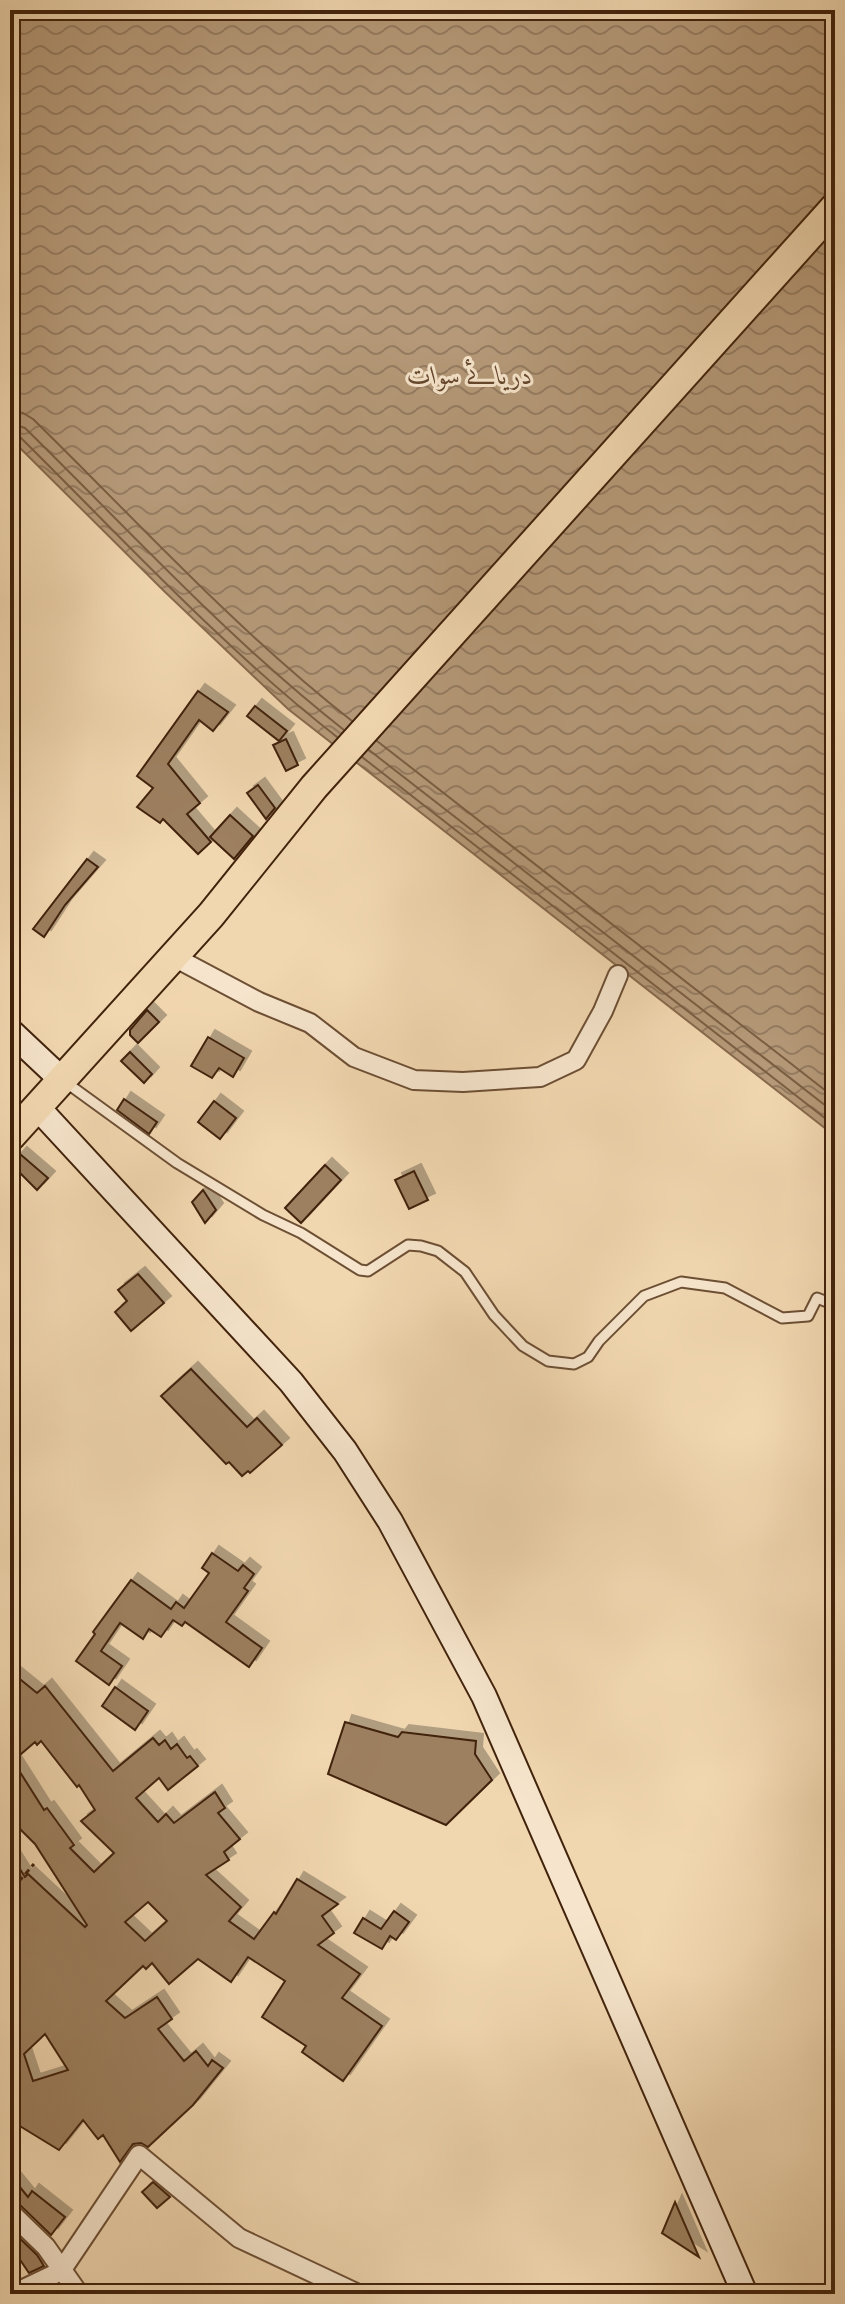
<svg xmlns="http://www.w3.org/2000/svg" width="845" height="2304" font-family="'IM FELL Double Pica',Amiri,serif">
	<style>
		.water { fill: url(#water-waves); stroke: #87694c; stroke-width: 2 }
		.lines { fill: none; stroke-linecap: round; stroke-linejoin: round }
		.shore { stroke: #7b5e42; stroke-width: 2 }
		.building { fill: #9d8061; stroke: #41220b; stroke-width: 2; fill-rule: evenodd; filter: url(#shadow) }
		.lane-casing { stroke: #6d4f34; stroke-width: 13 }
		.street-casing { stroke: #6d4f34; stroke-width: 22 }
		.secondary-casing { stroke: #41220b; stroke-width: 28 }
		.primary-casing { stroke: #41220b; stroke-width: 32 }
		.path { stroke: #41220b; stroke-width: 3; stroke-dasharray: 6 4; stroke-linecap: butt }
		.lane { stroke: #f6e5cc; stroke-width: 9 }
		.street { stroke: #f6e5cc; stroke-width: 18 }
		.secondary { stroke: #f6e5cc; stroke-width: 24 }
		.primary { stroke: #f1d7b0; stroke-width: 28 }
		.labels { text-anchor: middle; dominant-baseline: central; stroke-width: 6; stroke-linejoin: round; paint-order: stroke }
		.water-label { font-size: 26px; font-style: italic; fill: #64462c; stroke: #f6e5cc }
	</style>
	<defs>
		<pattern id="water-waves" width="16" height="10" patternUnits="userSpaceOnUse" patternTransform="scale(2)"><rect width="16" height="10" fill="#b59978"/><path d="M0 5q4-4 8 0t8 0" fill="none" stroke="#957c61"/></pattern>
		<filter id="shadow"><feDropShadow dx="7" dy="-7" stdDeviation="0" flood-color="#0004"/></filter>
	</defs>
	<rect width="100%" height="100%" fill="#f1d7b0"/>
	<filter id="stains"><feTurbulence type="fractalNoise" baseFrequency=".0025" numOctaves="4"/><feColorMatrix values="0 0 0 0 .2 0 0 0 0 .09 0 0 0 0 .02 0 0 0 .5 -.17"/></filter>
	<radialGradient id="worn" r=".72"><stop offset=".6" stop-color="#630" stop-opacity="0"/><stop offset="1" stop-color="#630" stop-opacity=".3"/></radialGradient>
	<path class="water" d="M10,10h825v1126l-547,-427 -124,-118 -154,-153z"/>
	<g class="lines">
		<g class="shore">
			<path d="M10,411l13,2 10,6c104,102 204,212 319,302"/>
			<path d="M10,423l15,5c104,102 204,212 319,302"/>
			<path d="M10,433l9,3c103,102 204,212 318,301"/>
			<path d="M377,741l458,357"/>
			<path d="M369,750l466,363"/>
			<path d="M362,757l473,369"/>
		</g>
	</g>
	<g class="building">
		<path d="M198,691l30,21 -15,19 -14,-11 -31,44 32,39 -13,11 24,28 -13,12 -35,-35 -3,4 -23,-16 16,-19 -16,-12z"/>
		<path d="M255,706l32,25 -8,10 -32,-25z"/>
		<path d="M286,739l12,26 -12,6 -13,-26z"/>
		<path d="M258,785l17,23 -9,11 -19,-26z"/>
		<path d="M230,815l23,21 -19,23 -24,-22z"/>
		<path d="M87,859l11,8 -33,38 -21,32 -11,-8z"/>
		<path d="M147,1010l12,12 -21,21 -8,-8v-5z"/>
		<path d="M208,1037l36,21 -11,19 -14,-9 -7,10 -21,-12z"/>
		<path d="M130,1052l22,22 -8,9 -23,-22z"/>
		<path d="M124,1099l33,23 -8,12 -32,-24z"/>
		<path d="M214,1101l22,17 -16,21 -22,-17z"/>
		<path d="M20,1154l28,24 -11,12 -26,-26z"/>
		<path d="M325,1165l16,15 -40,43 -16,-15z"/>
		<path d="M414,1171l14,29 -19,9 -14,-29z"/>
		<path d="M203,1190l13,20 -11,13 -13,-21z"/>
		<path d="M138,1274l26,29 -33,28 -16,-19 12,-11 -9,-11z"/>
		<path d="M191,1369l56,58 10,-9 25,27 -32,28 -2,-2 -6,5 -13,-14 -3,2 -65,-68z"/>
		<path d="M212,1553l26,18 5,-6 11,9 -10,14 4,3 -22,31 36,26 -13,19 -64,-45 -3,4 -9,-6 -12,17 -12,-8 -6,10 -23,-16 -19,28 21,15 -13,19 -33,-24 19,-27 -2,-2 38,-52 40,29 5,-7 8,6 25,-35 -7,-5z"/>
		<path d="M10,1671l27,22 8,-7 68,85 40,-33 6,7 6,-5 6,9 6,-5 10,14 3,-2 8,10 -30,24 -9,-12 -23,20 22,24 8,-8 8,9 41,-31 10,16 -7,5 22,26 -16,13 5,8 -23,15 35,32 -12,14 25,18 20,-27 2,2 21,-35 41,25 -16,12 12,17 -16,12 42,29 -18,24 40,28 -39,55 -41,-29 4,-6 -44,-29 23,-36 -37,-24 -17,25 -33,-23 -29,25 -17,-21 -6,6 -3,-3 -37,35 19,17 32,-21 15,22 -14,10 26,32 12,-10 12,15 4,-6 11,8 -30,37 -45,42 -7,-4 -8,1 -13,18 -17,-27 -5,4 -15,-19 -24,30 -49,-30v-267l15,24 3,-3 57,53 2,-2 -52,-81 -25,-25zM41,1741l36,46 2,-2 16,25 -14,11 33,32 -20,19 -24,-24 4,-3 -27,-37 -3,2 -31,-49 22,-19 2,3zM148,1902l19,19 -22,20 -20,-19zM45,2034l23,36 -35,11 -9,-27z"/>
		<path d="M115,1687l33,24 -13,19 -33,-24z"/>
		<path d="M345,1722l53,15 4,-5 74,9 -1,13 17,26 -46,45 -118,-51z"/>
		<path d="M394,1911l15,11 -13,18 -6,-4 -8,13 -28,-16 9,-15 18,11z"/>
		<path d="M10,2175l18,22 4,-6 33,26 -14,18 -33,-32 -8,-3z"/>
		<path d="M153,2182l17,15 -13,11 -15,-16z"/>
		<path d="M675,2202l24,55 -37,-24z"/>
		<path d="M10,2229l27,26 7,11 -15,7 -19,-28z"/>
	</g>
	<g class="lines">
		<defs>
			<path id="lane" d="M64,1081l113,82 86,52 38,18 59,37 8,1 40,-26 13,1 17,5 27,21 29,43 29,31 25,15 26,3 14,-7 11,-16 45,-45 37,-14 44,6 57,30 26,-2 9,-18 18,7"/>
			<g id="street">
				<path d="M174,957l85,45 51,21 44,34 60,23 49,2 77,-5 36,-17 27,-49 15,-36"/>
				<path d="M10,2212l36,35 33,47"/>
				<path d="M13,2294l48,-23 78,-116 100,83 119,56"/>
			</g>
			<g id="secondary">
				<path d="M10,1031l51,48"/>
				<path d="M37,1107l254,275 54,69 45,70 94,175 261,598"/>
			</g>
			<path id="primary" d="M10,1137l201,-222 103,-128 521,-580"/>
		</defs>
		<use href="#lane" class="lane-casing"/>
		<use href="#street" class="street-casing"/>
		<use href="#secondary" class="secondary-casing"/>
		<use href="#primary" class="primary-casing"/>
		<path class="path" d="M10,1887l10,-7 14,-16"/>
		<use href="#lane" class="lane"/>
		<use href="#street" class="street"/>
		<use href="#secondary" class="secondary"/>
		<use href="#primary" class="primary"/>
	</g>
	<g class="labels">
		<g class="water-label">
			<text x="470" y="376">دریائے سوات</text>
		</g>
	</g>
	<rect width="845" height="2304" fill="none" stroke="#f1d7b0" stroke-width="40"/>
	<rect x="12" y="12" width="821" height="2280" fill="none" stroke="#41220b" stroke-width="4"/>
	<rect x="20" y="20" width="805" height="2264" fill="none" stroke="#41220b" stroke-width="2"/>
	<rect width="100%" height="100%" filter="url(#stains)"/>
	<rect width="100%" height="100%" fill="url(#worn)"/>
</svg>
